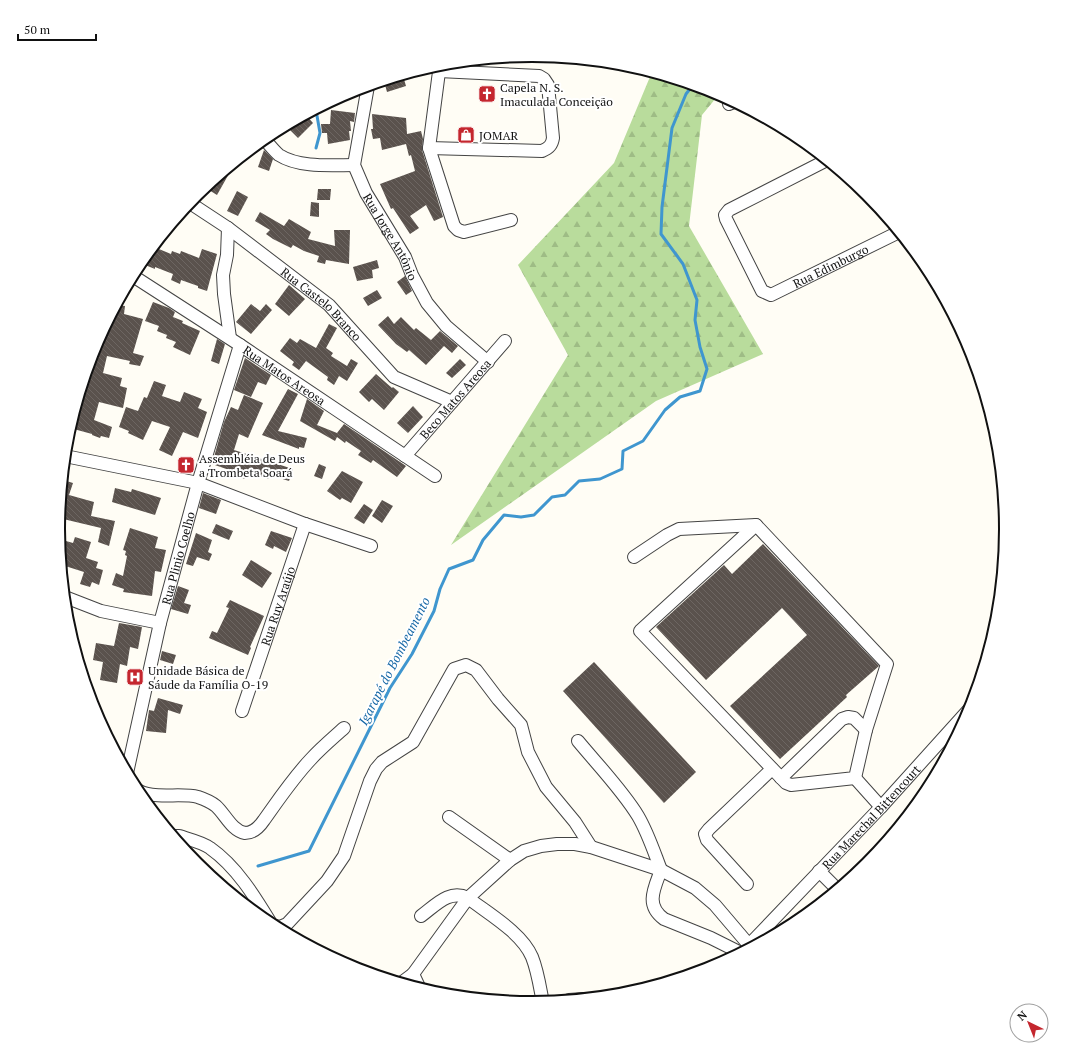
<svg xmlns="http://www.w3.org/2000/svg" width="1065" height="1059" font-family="'PT Serif',serif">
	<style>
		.forest { fill: url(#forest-firs) }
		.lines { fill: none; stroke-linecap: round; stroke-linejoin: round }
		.stream { stroke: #3f96cf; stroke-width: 3 }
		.building { fill: url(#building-back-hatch) }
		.minor-casing { stroke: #444; stroke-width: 14 }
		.minor { stroke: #fff; stroke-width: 12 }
		.labels { text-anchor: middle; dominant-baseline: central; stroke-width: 4; stroke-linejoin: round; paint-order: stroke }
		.poi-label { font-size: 12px; fill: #111; stroke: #fff; text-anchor: start }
		.street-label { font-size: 12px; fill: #111; stroke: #fff }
		.water-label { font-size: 13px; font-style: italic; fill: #1768a6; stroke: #fff }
		.rim { fill: none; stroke: #111; stroke-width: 2 }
	</style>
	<defs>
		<pattern id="forest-firs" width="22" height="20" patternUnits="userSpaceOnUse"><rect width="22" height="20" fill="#b9dc9c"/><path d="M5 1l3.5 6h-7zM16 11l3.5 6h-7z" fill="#9ebc85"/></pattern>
		<pattern id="building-back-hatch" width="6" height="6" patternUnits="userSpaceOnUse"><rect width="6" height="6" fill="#5a524d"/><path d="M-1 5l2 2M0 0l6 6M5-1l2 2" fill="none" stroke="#6d6662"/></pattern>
	</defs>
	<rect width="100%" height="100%" fill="#fffdf5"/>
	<path class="forest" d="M652,72l63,19 1,7 -14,17 -13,111 74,128 -107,47 -205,144 117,-190 -50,-90 96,-102z"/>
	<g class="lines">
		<g class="stream">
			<path d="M316,148l4,-15 -4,-23"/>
			<path d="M258,866l51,-15 81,-163 22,-34 22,-43 6,-22 9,-20 24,-9 10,-20 21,-25 17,2 13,-2 18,-18 13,-2 14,-14 21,-2 22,-10 1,-18 20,-10 22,-31 15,-13 20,-6 7,-22 -7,-22 -5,-27 2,-20 -14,-36 -22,-30 1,-27 10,-79 14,-34 7,-9"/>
		</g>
	</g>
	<g class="building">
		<path d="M403,76l3,10 -19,6 -3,-11z"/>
		<path d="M331,110l24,3 -1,9 -4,-1 1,10h-2l1,9 -22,4 -1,-11h-5l-1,-9h9z"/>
		<path d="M372,114l34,4 1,16 14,-3 2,8 -1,11 21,67 -9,4 -8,-16 -16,11 9,12 -9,6 -17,-26 -2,1 -11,-25 35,-13 -4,-16 -2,1 -3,-12 -24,6 -2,-12 -7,1 -2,-10h2z"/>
		<path d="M306,115l7,8 -15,15 -12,-12z"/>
		<path d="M264,150l9,9 -4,12 -11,-4z"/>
		<path d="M235,163l-18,32 -8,-5 7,-12z"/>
		<path d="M318,189h13l-1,11h-13z"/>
		<path d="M237,191l11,6 -10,19 -11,-5z"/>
		<path d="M311,202l8,1v14l-9,-1z"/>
		<path d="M260,212l24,14 5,-7 22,13 -3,7 27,7 -1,-16h16l-1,34 -23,-4 -1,4 -8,-2 2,-6 -15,-5 -11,-6 -2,3 -18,-9 -7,-5 4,-4 -15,-9z"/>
		<path d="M154,247l17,7 1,-3 8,3 1,-3 18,7 3,-9 15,5 -10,37 -9,-3v-2l-17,-6 -1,4 -9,-4 2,-6 -18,-7v2l-15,-6z"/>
		<path d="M377,260l2,8 -7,2 1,8 -16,3 -4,-14z"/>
		<path d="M405,276l7,15 -6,4 -9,-13z"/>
		<path d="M289,285l16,14 -16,17 -14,-12z"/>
		<path d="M377,290l5,8 -14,8 -5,-8z"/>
		<path d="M153,302l16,6 6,4 -2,5 10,4 -1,2 18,8 -10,24 -17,-8 3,-5 -10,-4 1,-3 -10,-4 2,-5 -14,-5z"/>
		<path d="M251,304l9,7 6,-7 6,6 -21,24 -15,-12z"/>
		<path d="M117,305l8,1 -1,8 19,5 -10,34 11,3 -4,10 -11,-2 1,-3 -23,-5 -4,17 19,5 -2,8 7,2 -4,20 -24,-6 -5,18 18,7 -3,11 -8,-2 -1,2 -8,-3v-1l-22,-6 24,-80z"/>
		<path d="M388,316l6,8 7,-7 13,13 2,-2 15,12 9,-9 18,15 -6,7 -8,-7 -18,19 -17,-15 -2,2 -11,-8 -18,-19z"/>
		<path d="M329,324l8,4 -11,20 7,5 -2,3 16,10 4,-7 7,4 -11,18 -8,-5 -5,9 -7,-5 1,-3 -22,-16 -7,9 -7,-5 2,-3 -14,-11 10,-13 7,5 3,-4 16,9z"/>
		<path d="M217,339l8,5 -6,20 -8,-3z"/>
		<path d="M245,358l26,17 -5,10 -8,-3 -7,15 -17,-7z"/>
		<path d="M460,359l6,6 -14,13 -6,-5z"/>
		<path d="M376,374l16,14 1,-1 6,5 -15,18 -12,-11 -3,3 -10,-10z"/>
		<path d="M154,381l12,4 -4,11 18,6 4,-10 18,7 -4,9 9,4 -9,26 -15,-6 -11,24 -13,-6 11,-23 -18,-6 -9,19 -15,-7 1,-2 -10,-4 7,-20 12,4 6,-14 3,1z"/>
		<path d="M288,389l10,5 -20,37 29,7 -3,10 -5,-1v2l-37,-14z"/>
		<path d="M244,395l19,8 -15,35 -9,-4 -5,16 59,19 -4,12 -19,-6 -2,4 -21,-7 -2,7 -8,-3 1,-3 -26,-9 12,-42 7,-15 7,3z"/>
		<path d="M307,399l17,12 -7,14 20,8 7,-9 62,42 -9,11 -24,-17 -2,3 -13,-8 3,-4 -15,-10 -1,2 -8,-6 -2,4 -35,-20z"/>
		<path d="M413,406l10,11 -15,16 -11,-10z"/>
		<path d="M319,464l7,3 -4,12 -8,-3z"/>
		<path d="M342,471l21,11 -12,21 -9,-5 -2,2 -13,-9z"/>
		<path d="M63,480l10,3 -4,12 25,7 -3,14 24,5 -6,25 -11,-4 3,-14 -42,-10z"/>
		<path d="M115,488l16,4 1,-3 29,9 -6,17 -43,-13z"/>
		<path d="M203,493l18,7 -5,14 -17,-6z"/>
		<path d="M382,500l11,6 -11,17 -10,-7z"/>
		<path d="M364,504l9,6 -9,14 -10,-6z"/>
		<path d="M216,524l17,7 -4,9 -17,-7z"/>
		<path d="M130,528l28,9 -3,11 11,2 -5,22 -6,-1 -3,25 -29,-4 1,-3 -12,-4 4,-12 7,3 4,-20 -2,-1 1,-4 -3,-1z"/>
		<path d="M271,531l21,7 -6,14 -12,-6 -1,3 -8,-4z"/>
		<path d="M196,533l16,7 -4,12 4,2 -3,7 -12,-4 -4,9 -7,-2z"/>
		<path d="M75,537l16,5 -5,16 12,4 -2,6 7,2 -4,15 -7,-3 -2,5 -10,-3 4,-12 -22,-7 -3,-26 14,4z"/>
		<path d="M763,544l116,122 -33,29 1,2 -67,62 -50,-53 77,-71 -25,-27 -76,72 -50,-53 68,-62 8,9z"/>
		<path d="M251,560l21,13 -10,15 -20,-13z"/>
		<path d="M178,586l11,4 -5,13 7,2 -3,9 -17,-5z"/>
		<path d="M230,600l34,16 -14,31 1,1 -3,7 -39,-17 3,-7 5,2 12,-25 -3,-1z"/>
		<path d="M119,623l23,4 -4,22 -8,-2 -3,19 -7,-2 -3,19 -17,-3 3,-18 -10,-2 3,-17 18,3z"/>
		<path d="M162,651l14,4 -3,9 -13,-4z"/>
		<path d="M594,662l102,110 -32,31 -101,-112z"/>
		<path d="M158,698l25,7 -3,9 -12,-4 -2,23 -20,-2 3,-21 5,1z"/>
	</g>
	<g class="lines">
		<defs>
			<g id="minor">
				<path d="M440,64l-11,84 25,78 4,4 6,2 47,-12"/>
				<path id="s1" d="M368,86l-14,79 12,28 39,64 7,18 15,28 19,23 42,36"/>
				<path d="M729,104l5,-2"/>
				<path d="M264,139c5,5 10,12 15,16 20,13 53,10 75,10"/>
				<path d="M429,148l113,3c7,-3 10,-6 11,-13l-5,-53 -4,-6 -5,-3 -100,-5"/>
				<path id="s2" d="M827,160l-98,50 -4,5 1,4 36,72 9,4 128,-63"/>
				<path id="s3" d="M190,203l38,25 101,77 65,72 58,25"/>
				<path d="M228,228l-1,27 -4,20 1,19 6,44"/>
				<path id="s4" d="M133,276l107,69 195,131"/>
				<path d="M65,456l133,27 107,41 66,22"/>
				<path id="s5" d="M405,456l100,-115"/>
				<path d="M756,525l131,139 -21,66 -11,48 -64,7 -5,-2 -146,-152z"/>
				<path d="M634,557l33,-22 12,-6 77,-4"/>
				<path d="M65,597l36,14 59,12"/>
				<path id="s6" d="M242,711l63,-187"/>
				<path d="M578,741c19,23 45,50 60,75 10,17 16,36 23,54 -7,19 -16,35 3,49l47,19 30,15"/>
				<path id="s7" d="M127,773l33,-150 38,-140 42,-138"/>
				<path d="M781,778l61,-59 6,-2 6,1 12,12"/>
				<path d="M855,778l26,29"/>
				<path d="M135,788c15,13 44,4 63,9 6,2 13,5 18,9 9,8 16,25 29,27 8,0 15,-7 19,-13 15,-21 29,-42 47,-61 10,-11 22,-21 33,-31"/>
				<path d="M449,817l61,43"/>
				<path d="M173,836h6c9,3 23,6 31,12 27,19 45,49 62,77l8,2 7,-3 40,-43 17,-25 26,-75 6,-12 6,-7 31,-20 41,-73 12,-4 10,5 22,29 23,26 7,27 18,35 29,35 16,25"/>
				<path d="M819,871l19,19"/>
				<path d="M747,884l-40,-44 -2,-6 4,-5 63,-60"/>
				<path d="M421,916c15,-11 28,-27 47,-18 21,16 54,35 64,59 6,15 8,31 11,46"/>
				<path d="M413,974l7,15"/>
				<path id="s8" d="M401,983l12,-9 55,-76 42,-38 14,-9 17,-5 16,-2h18l16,3 70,23 34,18 20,17 34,40 132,-138 92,-102"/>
				<path d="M569,1000l14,-1"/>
			</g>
		</defs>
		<use href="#minor" class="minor-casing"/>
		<use href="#minor" class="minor"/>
	</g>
	<defs>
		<symbol id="church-square" viewBox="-11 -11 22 22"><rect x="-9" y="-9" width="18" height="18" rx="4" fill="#c4262e" stroke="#fff"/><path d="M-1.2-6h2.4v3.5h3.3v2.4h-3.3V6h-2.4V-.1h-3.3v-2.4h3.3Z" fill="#fff"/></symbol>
		<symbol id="shop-square" viewBox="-11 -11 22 22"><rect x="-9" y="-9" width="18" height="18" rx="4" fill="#c4262e" stroke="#fff"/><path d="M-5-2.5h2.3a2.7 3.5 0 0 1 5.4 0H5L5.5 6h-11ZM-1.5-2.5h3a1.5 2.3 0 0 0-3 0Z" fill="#fff"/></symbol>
		<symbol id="hospital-square" viewBox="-11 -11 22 22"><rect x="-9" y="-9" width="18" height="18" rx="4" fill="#c4262e" stroke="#fff"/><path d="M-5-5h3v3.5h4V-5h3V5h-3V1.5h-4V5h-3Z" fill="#fff"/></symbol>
	</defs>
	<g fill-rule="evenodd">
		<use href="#church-square" x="477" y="84" width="20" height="20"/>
		<use href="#shop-square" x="456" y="125" width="20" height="20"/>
		<use href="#church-square" x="176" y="455" width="20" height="20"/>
		<use href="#hospital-square" x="125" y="667" width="20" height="20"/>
	</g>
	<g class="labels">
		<g class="poi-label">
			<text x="500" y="87">Capela N. S.<tspan x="500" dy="14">Imaculada Conceição</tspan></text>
			<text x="479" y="135">JOMAR</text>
			<text x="199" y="458">Assembléia de Deus<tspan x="199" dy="14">a Trombeta Soará</tspan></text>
			<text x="148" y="670">Unidade Básica de<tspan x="148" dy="14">Sáude da Família O-19</tspan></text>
		</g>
		<g class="street-label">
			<text stroke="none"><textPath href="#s1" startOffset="161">Rua Jorge Antônio</textPath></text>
			<text stroke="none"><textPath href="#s2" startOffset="277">Rua Edimburgo</textPath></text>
			<text stroke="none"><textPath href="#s3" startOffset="166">Rua Castelo Branco</textPath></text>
			<text stroke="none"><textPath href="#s4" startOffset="181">Rua Matos Areosa</textPath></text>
			<text stroke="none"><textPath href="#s5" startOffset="76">Beco Matos Areosa</textPath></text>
			<text stroke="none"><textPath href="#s7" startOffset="221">Rua Plinio Coelho</textPath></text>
			<text stroke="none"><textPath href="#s6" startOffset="111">Rua Ruy Araújo</textPath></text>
			<text stroke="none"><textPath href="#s8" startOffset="618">Rua Marechal Bittencourt</textPath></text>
		</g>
		<g class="water-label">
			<text transform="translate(394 661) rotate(-63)">Igarapé do Bombeamento</text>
		</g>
	</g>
	<path d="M0 0H1065V1059H0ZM65 529a467 467 0 1 1 934 0a467 467 0 1 1-934 0Z" fill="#fff" fill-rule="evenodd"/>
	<path class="rim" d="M65 529a467 467 0 1 1 934 0a467 467 0 1 1-934 0Z"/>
	<g transform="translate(1029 1023) rotate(317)"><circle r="19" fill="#ffffff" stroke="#a0a0a0"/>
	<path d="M0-3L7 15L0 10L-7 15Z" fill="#c4262e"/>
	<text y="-6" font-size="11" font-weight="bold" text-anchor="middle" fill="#111111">N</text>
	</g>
	<path d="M18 34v6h78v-6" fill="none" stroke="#111111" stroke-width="2"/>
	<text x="24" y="34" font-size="12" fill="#111111" stroke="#ffffff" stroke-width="3" paint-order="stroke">50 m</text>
</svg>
